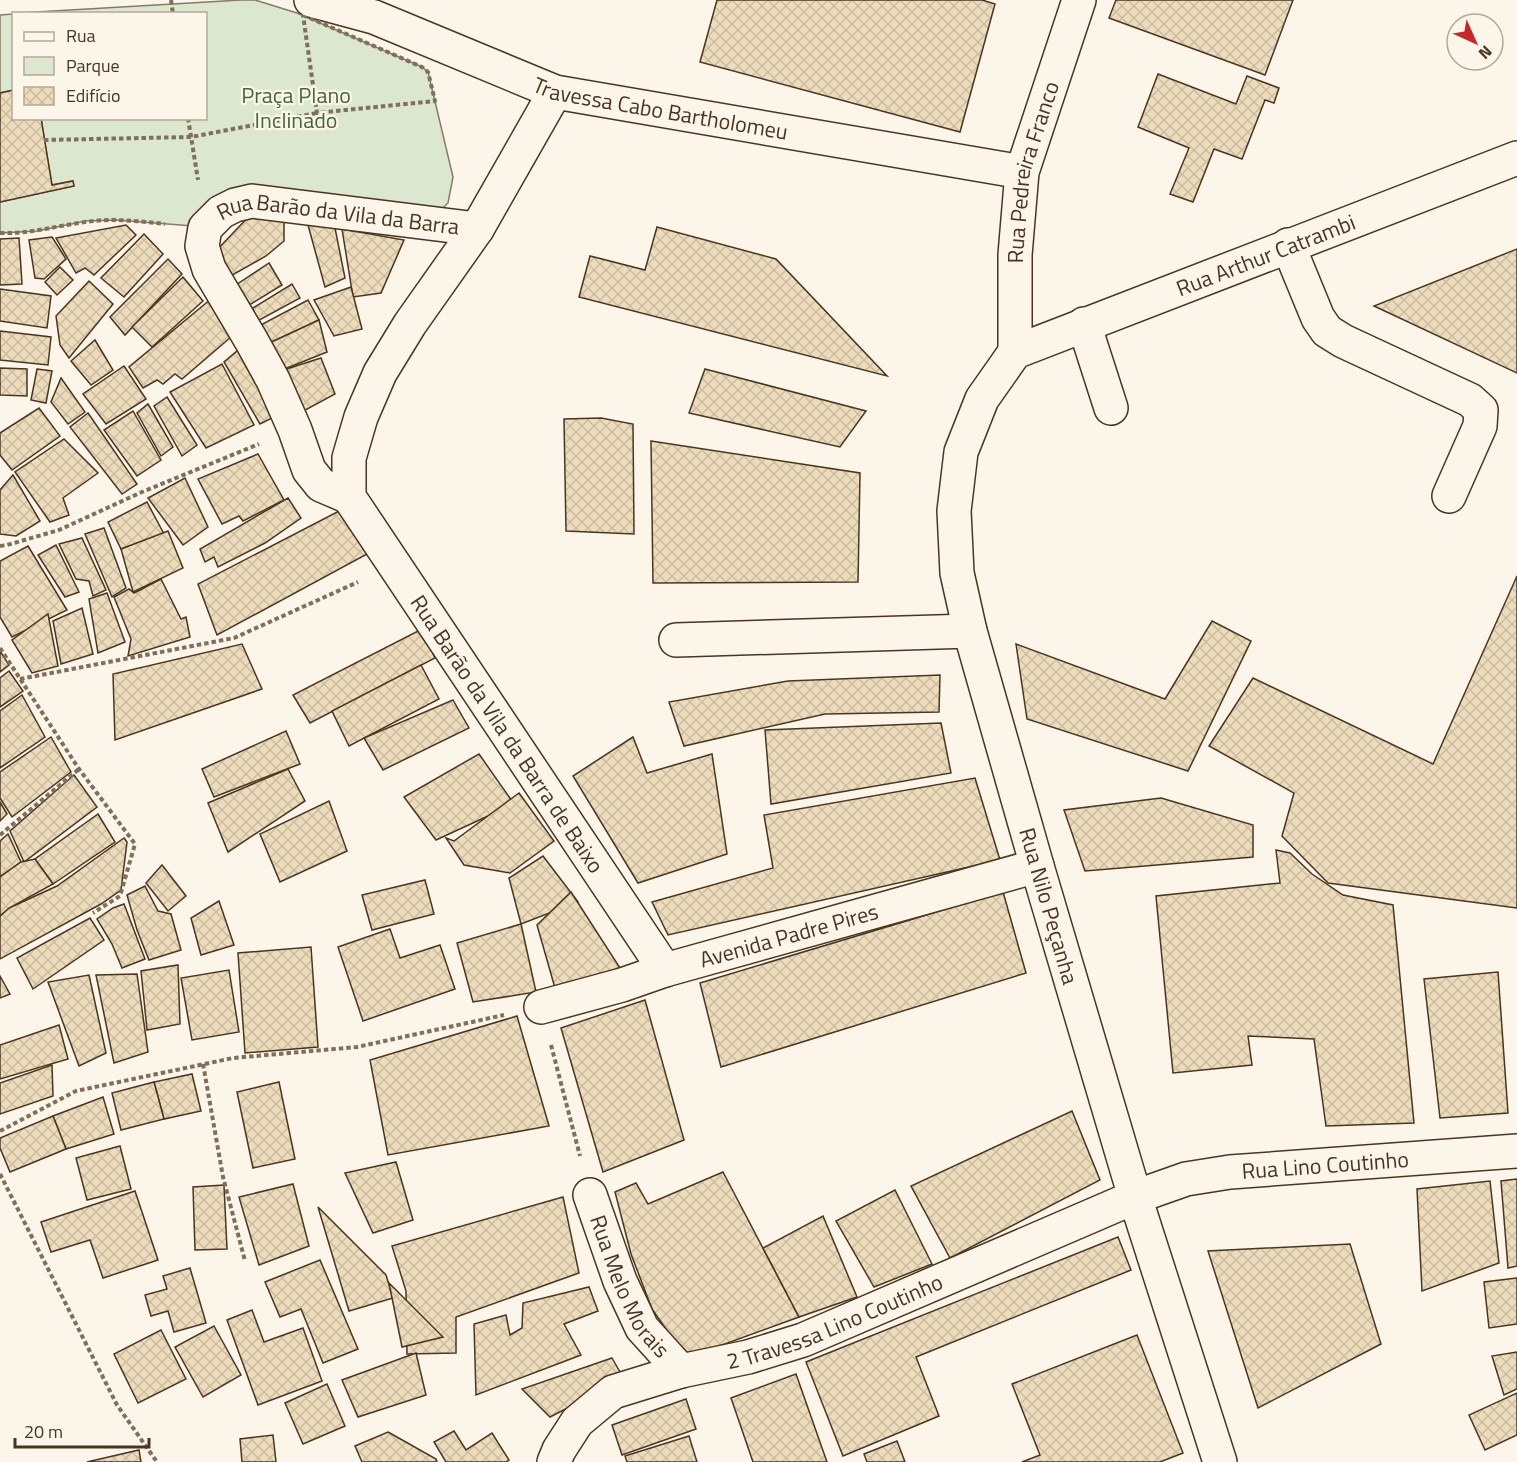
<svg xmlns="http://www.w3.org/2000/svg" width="1517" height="1462" font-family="'Titillium Web',sans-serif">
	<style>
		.park { fill: #dce7d0; stroke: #887966; stroke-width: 1.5 }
		.building { fill: url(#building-cross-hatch); stroke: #4a3520; stroke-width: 1.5 }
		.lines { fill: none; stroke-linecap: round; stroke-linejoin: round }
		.minor-casing { stroke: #4a3520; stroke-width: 36 }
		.major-casing { stroke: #4a3520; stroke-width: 36 }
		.path { stroke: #7f6f5c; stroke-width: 4; stroke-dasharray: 4.5 3; stroke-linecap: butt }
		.minor { stroke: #fbf6e9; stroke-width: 33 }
		.major { stroke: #fbf6e9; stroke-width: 33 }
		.labels { text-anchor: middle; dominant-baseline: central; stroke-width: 4.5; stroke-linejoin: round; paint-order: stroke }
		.park-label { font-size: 22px; fill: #436837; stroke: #fbf6e9 }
		.street-label { font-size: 22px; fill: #4a3520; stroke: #fbf6e9 }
	</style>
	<defs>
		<pattern id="building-cross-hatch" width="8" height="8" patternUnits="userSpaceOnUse" patternTransform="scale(1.5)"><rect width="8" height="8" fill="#ecdcbc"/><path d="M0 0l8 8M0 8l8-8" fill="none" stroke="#ccbda1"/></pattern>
	</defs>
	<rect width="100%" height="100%" fill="#fbf6e9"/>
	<g class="park">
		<path d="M241,0h14l42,13 125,54 6,5 25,105 -5,26 -8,8 -104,-8 -143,23 -76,-6 -31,1 -49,10 -37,2v-31l74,-16 -2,-5 -20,4 -11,-66 165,-1v-104l-187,-1z"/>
		<path d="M13,14v76l-13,3v-78z"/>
	</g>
	<g class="building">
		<path d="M717,0h265l13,4 -35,128 -260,-70z"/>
		<path d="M1116,0h177l-28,75 -156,-57z"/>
		<path d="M1158,74l78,30 11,-28 32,12 -5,15 -9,-3 -23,59 -28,-10 -21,53 -23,-8 19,-46 -51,-21z"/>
		<path d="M14,90v28h27l11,67 21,-4 1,5 -74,16v-109z"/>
		<path d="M254,211l30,4v26l-18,15 -39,22 -15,-23z"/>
		<path d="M333,218l12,60 -20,9 -17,-62z"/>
		<path d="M126,225l10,10 -42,40 -9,-7 -9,5 -20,-35z"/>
		<path d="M657,227l119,32 111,117 -308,-79 11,-41 55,14z"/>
		<path d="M342,229l62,11 -23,53 -28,4z"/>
		<path d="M144,234l19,20 -39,43 -23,-19z"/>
		<path d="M52,237l14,22 -22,20 -9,-1 -6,-38z"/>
		<path d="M19,238l3,46 -22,1v-46z"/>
		<path d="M1517,249v124l-143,-67z"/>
		<path d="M168,259l14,15 -57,61 -15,-18z"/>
		<path d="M269,263l13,22 -41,25 -14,-19z"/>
		<path d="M60,267l13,13 -16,15 -12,-13z"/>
		<path d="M183,277l20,24 -51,46 -20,-20z"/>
		<path d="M89,281l24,23 -44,54 -9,-13 -4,-29z"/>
		<path d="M292,284l8,14 -48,26 -7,-11z"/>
		<path d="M351,287l11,42 -28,7 -20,-36z"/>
		<path d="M0,289l51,7 -4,32 -47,-7z"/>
		<path d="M211,299l27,32 -56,48 -7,-5 -12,10 -6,-4 -14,8 -14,-21z"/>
		<path d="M308,300l11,20 -54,25 -10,-17z"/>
		<path d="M319,320l8,32 -50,20 -12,-27z"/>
		<path d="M0,331l51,6 -3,28 -48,-5z"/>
		<path d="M95,340l18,30 -22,15 -20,-24z"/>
		<path d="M243,346l37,68 -20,10 -36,-62z"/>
		<path d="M321,358l14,36 -37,20 -21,-42z"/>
		<path d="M222,364l32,61 -48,23 -36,-56z"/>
		<path d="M124,366l22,33 -40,25 -23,-30z"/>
		<path d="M0,368l27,1v27l-27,-1z"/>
		<path d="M37,369l15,2 -6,32 -15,-3z"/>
		<path d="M705,369l161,42 -26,36 -151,-34z"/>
		<path d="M61,378l24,34 -17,12 -17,-22z"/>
		<path d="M167,397l30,48 -15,11 -28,-50z"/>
		<path d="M148,404l25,43 -12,9 -24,-43z"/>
		<path d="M39,408l21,28 -48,34 -12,-15v-22z"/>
		<path d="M133,411l28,49 -24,16 -33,-46z"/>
		<path d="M88,413l49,71 -15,10 -52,-67z"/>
		<path d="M601,418l32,6 1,110 -68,-3 -2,-112z"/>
		<path d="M64,439l34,34 -35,25 6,17 -19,7 -35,-50z"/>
		<path d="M651,441l209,32 -2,109 -205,1z"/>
		<path d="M258,454l26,46 -41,21 -4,-5 -17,8 -24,-45z"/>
		<path d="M13,475l27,46 -24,15 -16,-2v-44z"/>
		<path d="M185,478l23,49 -25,18 -35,-47z"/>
		<path d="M288,498l13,20 -36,25 -47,24 -4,-10 -9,5 -5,-13z"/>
		<path d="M147,502l17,32 -43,15 -13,-27z"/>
		<path d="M343,509l26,44 -152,82 -19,-51z"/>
		<path d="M104,528l22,60 -14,9 -27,-63z"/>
		<path d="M168,531l15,37 -50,24 -12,-43z"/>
		<path d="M82,538l24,52 -13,6 -4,-15 -13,-2 -17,-35z"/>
		<path d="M56,545l23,47 -14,5 -27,-42z"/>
		<path d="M28,546l39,64 -55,27 -12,-20v-56z"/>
		<path d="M1517,576v332l-189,-25 -46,-47 12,-43 -85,-47 44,-68 180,86z"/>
		<path d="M161,579l20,40 5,-2 4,20 -62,19 3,-17 -17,-42 15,-8 5,4z"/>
		<path d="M107,593l18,49 -27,11 -9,-54z"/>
		<path d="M82,608l11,46 -32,10 -8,-43z"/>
		<path d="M48,614l10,52 -26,7 -20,-33z"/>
		<path d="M1212,621l39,20 -63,130 -161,-52 -11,-75 149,55z"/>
		<path d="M422,629l13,29 -125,65 -17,-28z"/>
		<path d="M242,644l20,45 -147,51 -2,-66z"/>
		<path d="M0,651l9,14 -9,7z"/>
		<path d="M421,665l18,34 -90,47 -17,-35z"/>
		<path d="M9,671l14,20 -23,16v-29z"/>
		<path d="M940,675l-1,37 -114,2 -141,32 -15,-44 119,-21z"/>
		<path d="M22,695l23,42 -45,31v-57z"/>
		<path d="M453,700l16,28 -86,42 -19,-32z"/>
		<path d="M941,723l10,50 -180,31 -6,-74z"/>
		<path d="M286,731l14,33 -86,33 -12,-28z"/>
		<path d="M51,737l20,35 -59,45 -12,-19v-26z"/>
		<path d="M633,737l14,36 65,-19 15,100 -89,29 -65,-107z"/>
		<path d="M479,754l35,50 -78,36 -32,-43z"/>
		<path d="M288,769l17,32 -77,51 -20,-49z"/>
		<path d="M74,775l23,32 -73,55 -14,-31z"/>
		<path d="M975,778l25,82 -332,75 -16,-33 121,-34 -9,-53z"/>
		<path d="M519,793l35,48 -44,32 -46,-8 -18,-27 8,3z"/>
		<path d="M1161,798l92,27v32l-168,14 -21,-61z"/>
		<path d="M329,801l18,50 -67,31 -20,-48z"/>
		<path d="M0,802l7,12 -7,7z"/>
		<path d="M98,814l17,28 -62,42 -18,-25z"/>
		<path d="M8,834l13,28 -21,15v-36z"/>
		<path d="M124,838l3,4 -6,48 -20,14 -101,55v-43l9,-8 48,-22z"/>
		<path d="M1276,850l14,3 22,21 31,21 50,10 21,218 -88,3 -12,-87 -66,-3 4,29 -79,8 -17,-177 124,-13z"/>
		<path d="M543,856l35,46 -57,22 -12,-46z"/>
		<path d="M35,859l18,25 -44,24 -9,8v-39l21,-15z"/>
		<path d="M162,865l24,31 -18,15 -22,-28z"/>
		<path d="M425,880l9,34 -62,16 -10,-35z"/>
		<path d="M145,886l13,25 13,3 10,36 -32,10 -12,-30 -10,-35z"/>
		<path d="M571,892l49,76 -65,20 -18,-63z"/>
		<path d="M1003,892l23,81 -305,94 -21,-84z"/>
		<path d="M219,901l15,44 -33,10 -10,-37z"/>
		<path d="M124,904l21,55 -23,9 -10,-24 -15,-25 16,-11z"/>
		<path d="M90,918l14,22 -71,49 -16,-31z"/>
		<path d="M521,924l15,68 -63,10 -16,-59z"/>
		<path d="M390,929l10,29 40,-13 15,44 -92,32 -25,-74z"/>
		<path d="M311,947l7,100 -73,6 -7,-100z"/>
		<path d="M178,965l2,59 -33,6 -6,-59z"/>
		<path d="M229,970l10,62 -47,8 -11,-62z"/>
		<path d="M1498,972l10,141 -68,5 -16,-139z"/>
		<path d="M137,974l11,78 -34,11 -18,-88z"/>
		<path d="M89,975l17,78 -27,13 -31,-84z"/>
		<path d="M0,976l10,18 -10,4z"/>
		<path d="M645,1000l39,140 -81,32 -42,-144z"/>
		<path d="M517,1016l32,110 -161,29 -18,-95z"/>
		<path d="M59,1025l9,34 -68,20v-34z"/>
		<path d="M52,1065l1,31 -53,18v-31z"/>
		<path d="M192,1074l9,37 -37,8 -10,-37z"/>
		<path d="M154,1082l10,37 -43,11 -9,-37z"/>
		<path d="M279,1082l16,77 -42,9 -16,-76z"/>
		<path d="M103,1097l11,37 -48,15 -13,-33z"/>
		<path d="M1072,1111l28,69 -150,78 -39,-72z"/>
		<path d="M53,1116l13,33 -56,23 -10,-24v-10z"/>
		<path d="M120,1146l11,43 -44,11 -11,-42z"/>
		<path d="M396,1162l17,58 -40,13 -28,-60z"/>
		<path d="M723,1172l76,145 -113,41 -34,-49 -21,-55 -16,-62 21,-9 12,21z"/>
		<path d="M1517,1179v87l-9,2 -7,-87z"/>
		<path d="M1490,1181l9,82 -77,28 -5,-102z"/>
		<path d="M293,1184l16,62 -50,19 -20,-68z"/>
		<path d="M224,1185l3,64 -32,1 -2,-63z"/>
		<path d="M895,1190l37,74 -58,23 -38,-66z"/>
		<path d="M135,1191l23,69 -55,18 -13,-38 -39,12 -10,-30z"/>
		<path d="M563,1197l16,76 -123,44v36l-49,1 -1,-63 -14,-45z"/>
		<path d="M318,1207l68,68 7,23 -44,13z"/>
		<path d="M823,1216l34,81 -58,20 -36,-69z"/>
		<path d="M1118,1237l13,33 -215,87 23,59 -96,40 -37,-94z"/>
		<path d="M1350,1244l31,100 -123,64 -50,-157z"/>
		<path d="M320,1260l38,89 -35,14 -22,-54 -21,8 -15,-35z"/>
		<path d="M190,1268l16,55 -32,9 -6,-21 -17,5 -6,-21 22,-6 -4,-13z"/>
		<path d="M1517,1278v46l-28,4 -5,-46z"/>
		<path d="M389,1283l54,54 -41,10z"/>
		<path d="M589,1287l9,24 -34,13 17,31 -105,40 -2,-71 32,-9 4,20 12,-7 1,-25z"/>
		<path d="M252,1310l12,32 39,-14 19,53 -64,24 -31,-85z"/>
		<path d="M214,1326l27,49 -38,22 -28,-50z"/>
		<path d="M161,1330l25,49 -48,24 -24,-49z"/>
		<path d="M1137,1335l46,118 -23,9h-138l18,-7 -28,-71z"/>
		<path d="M1517,1352v37l-13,6 -12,-39z"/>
		<path d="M416,1353l10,42 -68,22 -16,-37z"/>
		<path d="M612,1358l12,21 -74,38 -28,-28z"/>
		<path d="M796,1374l31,88h-74l-22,-64z"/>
		<path d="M327,1384l18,42 -42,18 -18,-41z"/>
		<path d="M1517,1393v42l-32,15 -16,-35z"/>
		<path d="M686,1399l10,30 -74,26 -10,-30z"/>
		<path d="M454,1431l12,19 26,-17 17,27 -3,2h-60l-12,-20z"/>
		<path d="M388,1432l48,27 1,3h-75l-7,-16z"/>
		<path d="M273,1435l3,27h-34l-2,-23z"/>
		<path d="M689,1436l8,26h-70l-2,-6z"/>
		<path d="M897,1441l8,21h-38l-3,-8z"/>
		<path d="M139,1450l2,12h-54z"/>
	</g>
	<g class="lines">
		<defs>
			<g id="minor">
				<path id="s1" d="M311,0l63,17 181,75 467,80"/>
				<path id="s2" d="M555,92l-78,137 -67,95 -30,49 -19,44 -12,41v39l316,473"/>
				<path d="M1288,245l30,73 9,13 16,10 127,59 11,10 -1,16 -31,70"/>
				<path d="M1084,324l27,84"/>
				<path id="s3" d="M1015,352v-97l7,-83 57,-172"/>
				<path id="s4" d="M349,497l-28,-12 -12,-15 -14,-40 -22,-50 -22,-40 -42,-71 -7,-23 3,-18 16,-16 14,-7 17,-4 225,28"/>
				<path d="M676,640l294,-9"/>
				<path id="s5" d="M541,1007l81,-22 43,-15 372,-104"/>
				<path id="s6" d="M590,1195l30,86 22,47 39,43"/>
				<path id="s7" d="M554,1462l5,-12 18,-28 36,-30 68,-21 67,-14 55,-17 332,-143 51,-18 44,-7 287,-21"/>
			</g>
			<g id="major">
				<path id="s8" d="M1220,1462l-85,-265 -98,-331 -67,-235 -13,-58 -3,-62 7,-59 21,-53 33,-47 502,-194"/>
			</g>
		</defs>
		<use href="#minor" class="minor-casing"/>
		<use href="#major" class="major-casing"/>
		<g class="path">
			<path d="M171,0l2,14"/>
			<path d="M303,15l119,52 6,5 7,29 -118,12z"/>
			<path d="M188,118l10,62"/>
			<path d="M44,140l147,-3 126,-24"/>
			<path d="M0,233c29,1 56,-7 85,-11 26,-4 53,-1 80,2"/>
			<path d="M0,546l7,-1 52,-15 83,-38 117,-48"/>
			<path d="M0,648l79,121 56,75 -15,52 -27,17"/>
			<path d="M20,679l214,-41 124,-56"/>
			<path d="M0,835l79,-66"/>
			<path d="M551,1045l29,111"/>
			<path d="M203,1064l20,113 22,84"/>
			<path d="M0,1131l76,-40 157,-33 124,-11 147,-32"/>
			<path d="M0,1174l117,231 40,57"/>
		</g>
		<use href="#minor" class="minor"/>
		<use href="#major" class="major"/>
	</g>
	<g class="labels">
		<g class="park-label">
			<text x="296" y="95">Praça Plano<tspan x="296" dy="25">Inclinado</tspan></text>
		</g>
		<g class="street-label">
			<text stroke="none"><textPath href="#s1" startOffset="368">Travessa Cabo Bartholomeu</textPath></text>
			<text stroke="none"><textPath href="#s3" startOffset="182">Rua Pedreira Franco</textPath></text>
			<text stroke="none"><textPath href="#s4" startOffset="459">Rua Barão da Vila da Barra</textPath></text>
			<text stroke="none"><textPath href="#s8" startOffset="1432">Rua Arthur Catrambi</textPath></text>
			<text stroke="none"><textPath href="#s2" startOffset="746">Rua Barão da Vila da Barra de Baixo</textPath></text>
			<text transform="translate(1049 906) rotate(74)">Rua Nilo Peçanha</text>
			<text stroke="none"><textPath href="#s5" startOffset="258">Avenida Padre Pires</textPath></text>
			<text stroke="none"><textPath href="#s7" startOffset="846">Rua Lino Coutinho</textPath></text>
			<text stroke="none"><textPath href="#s6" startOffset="100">Rua Melo Morais</textPath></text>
			<text stroke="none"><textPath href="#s7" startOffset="326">2 Travessa Lino Coutinho</textPath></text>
		</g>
	</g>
	<rect x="12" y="12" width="195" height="108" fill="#fbf6e9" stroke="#b4a999" stroke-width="1.5"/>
	<rect x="24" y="32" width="30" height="9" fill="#fbf6e9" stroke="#b4a999" stroke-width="1.5"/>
	<text x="66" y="42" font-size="18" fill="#4a3520">Rua</text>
	<rect x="24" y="57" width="30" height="18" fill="#dce7d0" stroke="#b4a999" stroke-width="1.5"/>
	<text x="66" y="72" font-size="18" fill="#4a3520">Parque</text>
	<rect x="24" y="87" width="30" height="18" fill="url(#building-cross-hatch)" stroke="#b4a999" stroke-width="1.5"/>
	<text x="66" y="102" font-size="18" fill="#4a3520">Edifício</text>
	<g transform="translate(1475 42) rotate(135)"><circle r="28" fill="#fbf6e9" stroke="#b4a999" stroke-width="1.5"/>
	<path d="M0-4.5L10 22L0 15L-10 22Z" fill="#c62828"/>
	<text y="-9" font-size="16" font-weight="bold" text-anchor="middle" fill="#4a3520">N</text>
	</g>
	<path d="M15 1438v9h134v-9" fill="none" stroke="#4a3520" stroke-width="3"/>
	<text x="24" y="1438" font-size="18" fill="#4a3520" stroke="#fbf6e9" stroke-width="4.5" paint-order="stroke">20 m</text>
</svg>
